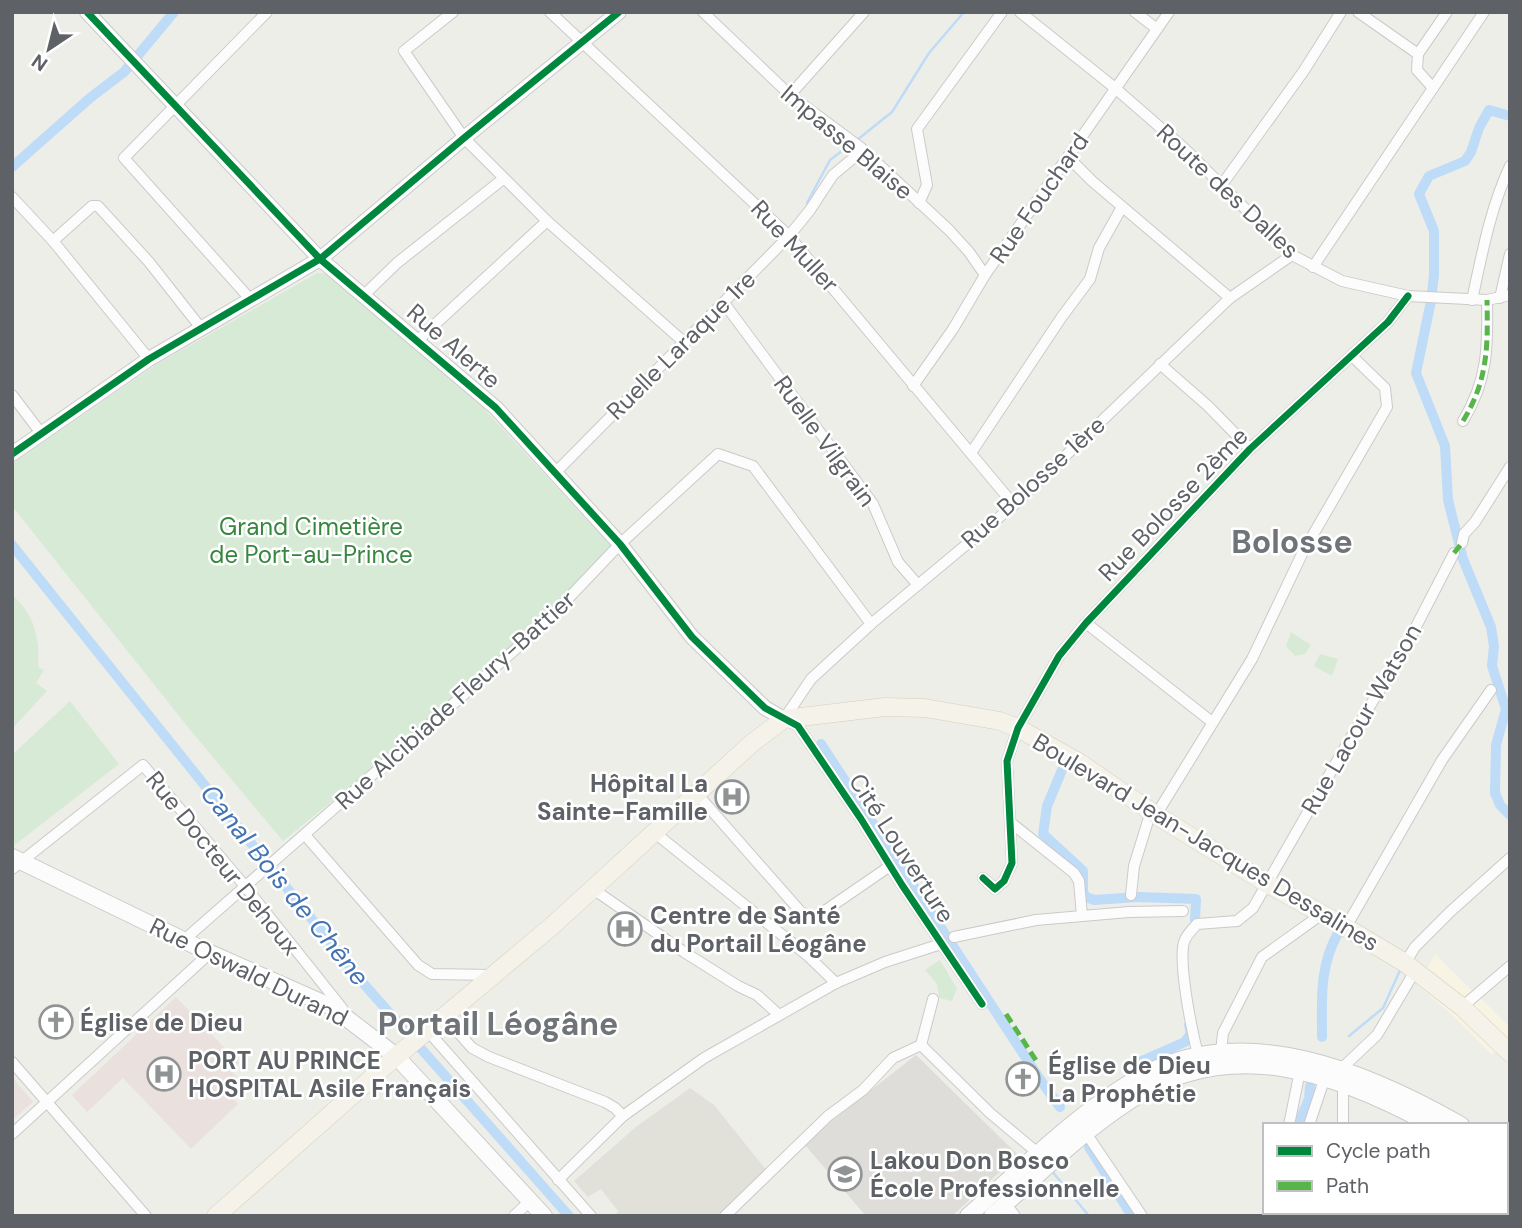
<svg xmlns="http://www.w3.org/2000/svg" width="1522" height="1228" font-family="'DM Sans',sans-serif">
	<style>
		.commercial { fill: #f7f4e4 }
		.industrial { fill: #deddd9 }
		.education { fill: #e1e0d9 }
		.medical { fill: #eae0dd }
		.green { fill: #d7ead6 }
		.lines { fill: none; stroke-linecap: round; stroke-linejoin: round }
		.stream { stroke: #bedcf8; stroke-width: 2.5 }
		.canal { stroke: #bedcf8; stroke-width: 10 }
		.minor-casing { stroke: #cacaca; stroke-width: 12 }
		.tertiary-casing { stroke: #cacaca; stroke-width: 16 }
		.secondary-casing { stroke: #c9caca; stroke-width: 18 }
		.primary-casing { stroke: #d6cfb8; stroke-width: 19 }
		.minor { stroke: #fcfcfc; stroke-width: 10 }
		.tertiary { stroke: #fcfcfc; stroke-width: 14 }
		.secondary { stroke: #fcfcfc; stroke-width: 16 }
		.primary { stroke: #f4f2e9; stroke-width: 18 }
		.quiet { stroke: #58b549; stroke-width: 5; stroke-dasharray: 10 5; stroke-linecap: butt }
		.cycleway-casing { stroke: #fff; stroke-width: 11 }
		.cycleway { stroke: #00873e; stroke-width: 7 }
		.labels { text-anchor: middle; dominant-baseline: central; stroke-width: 5; stroke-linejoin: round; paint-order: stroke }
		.street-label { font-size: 24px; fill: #5e6267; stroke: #fff }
		.park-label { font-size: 24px; fill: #36863f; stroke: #fff }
		.poi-label { font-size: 24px; font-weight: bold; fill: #5e6267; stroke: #fff; text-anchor: start }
		.water-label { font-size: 26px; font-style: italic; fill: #4473b2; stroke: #fff }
		.district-label { font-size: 32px; font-weight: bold; fill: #6f7479; stroke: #fff }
	</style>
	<rect width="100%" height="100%" fill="#eeeee9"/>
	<path class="commercial" d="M1435,954l75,73v18l-19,9 -38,-38 -35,-30z"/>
	<path class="industrial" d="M916,1055l102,100 -66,61h-86l-61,-71 10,-11z"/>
	<path class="education" d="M690,1088l24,17 53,66 -47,45h-105l3,-5 -17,-22 -13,8 -14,-16 62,-54z"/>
	<g class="medical">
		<path d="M176,997l63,66 -8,8 7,7 -13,12 13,14 -47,45 -68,-71 -36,34 -15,-17z"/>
		<path d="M12,1077l21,25 -21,18z"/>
	</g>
	<g class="green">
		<path d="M317,273l14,1 144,125 137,148 -60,66 -84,78 -185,150 -96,-115 -175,-220v-42l142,-98z"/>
		<path d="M12,595c23,20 28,43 26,72l6,3 -8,13 11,8 -35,38z"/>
		<path d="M1291,632l20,13 -6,9 -10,2 -9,-10z"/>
		<path d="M1320,654l18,5 -6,17 -18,-10z"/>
		<path d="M70,701l49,63 -103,80 -4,-2v-87z"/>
		<path d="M940,960l17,29 -5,12 -13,-3 -2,-14 -12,-14z"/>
	</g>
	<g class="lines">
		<g class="stream">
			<path d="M857,140l35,-28 37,-59 35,-41"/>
			<path d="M807,203l23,-43 21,-16"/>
			<path d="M1349,1036l34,-28 18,-40"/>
			<path d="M1051,1170l38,46"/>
			<path d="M1435,1216l3,-4"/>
		</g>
		<g class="canal">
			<path d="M1510,116l-21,-6 -10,18 -8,24 -6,9 -36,15 -10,18 15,37v44l-3,26 -15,72 29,73 3,54 15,59 28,68 3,19 -2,20 14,43 -10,36 -1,48 5,12 10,10"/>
			<path d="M12,167l78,-69 34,-26 50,-60"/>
			<path d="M12,545l351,438 206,233"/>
			<path d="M821,744l220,337 19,26"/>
			<path d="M1062,770l-15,36 -4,28 40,37v21l3,5 8,3 45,-3 57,2 -1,22"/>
			<path d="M1322,1037c0,-39 -3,-69 16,-104"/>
			<path d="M1137,1063l48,-21 6,-9 -2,-8"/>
			<path d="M1298,1125l11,-26 1,-13"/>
			<path d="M1089,1147l43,69"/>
			<path d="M1280,1216l1,-4"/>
		</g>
		<defs>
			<g id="minor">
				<path d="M453,12l-49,39 60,87 83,83 138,122"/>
				<path d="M550,12l239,224 225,269"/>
				<path d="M703,12l87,83 70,52 89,83 20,22 16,23"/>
				<path d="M1020,12l95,76 70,61 107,106 50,26 66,15 79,4 23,-5"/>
				<path d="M1135,12l22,17"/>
				<path d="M1358,12l60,42 -1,16 16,18"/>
				<path d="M1418,54l29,-42"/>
				<path d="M790,95l74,-83"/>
				<path d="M1068,157l24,24 138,117"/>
				<path d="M1221,186l82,-114 38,-60"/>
				<path d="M12,197l41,44 96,118"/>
				<path d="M919,203l8,-18 -10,-56 85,-117"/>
				<path d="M53,241l39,-35h6l51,56 52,66"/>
				<path d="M1313,267l171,-255"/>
				<path d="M364,295l33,-32 106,-84"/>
				<path d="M1500,298l10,-44"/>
				<path d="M251,300l-127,-142 143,-146"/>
				<path d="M1472,300c10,-46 18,-91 38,-134"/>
				<path d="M724,303l149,201 25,58 20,23"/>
				<path d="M418,340l129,-119"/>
				<path d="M1160,364l48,42 42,43"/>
				<path d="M913,386l40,-57 32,-54 184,-263"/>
				<path d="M12,395l29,38"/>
				<path d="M1463,421c25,-41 25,-75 24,-121"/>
				<path d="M971,453l90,-135 29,-39 9,-31 23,-41"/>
				<path d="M556,472l233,-236 21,-26 23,-35 30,-25"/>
				<path d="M1462,543l2,-9 11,-12 35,-55"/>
				<path d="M1086,623l126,99"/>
				<path d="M698,795l102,116 9,6 9,-2 8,-5 64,-44"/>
				<path d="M1156,815l96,-156 51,-107 84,-145 -2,-19 -33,-32"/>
				<path d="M1010,822l64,51 5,8 3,35"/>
				<path d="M655,833l152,122 29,28"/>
				<path d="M305,835l113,130 14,9 60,1"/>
				<path d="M12,869l131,-104 101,120 98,123"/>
				<path d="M983,878l12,11 9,-8 8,-18 -5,-102 11,-33 41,-72 27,-33 164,-174 138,-127 20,-26"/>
				<path d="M593,889l91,63 54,34 19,9 21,19"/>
				<path d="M1131,895l3,-29 17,-55"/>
				<path d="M1346,927l96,-167 49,-70"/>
				<path d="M954,937l82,-17 93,-8 54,-1"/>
				<path d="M184,940l358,-314 78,-82 98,-90 35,12 118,158"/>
				<path d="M1405,963l10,-16 36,-36 59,-53"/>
				<path d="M982,1004l-80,-119 -41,-66 -63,-93 -14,-7 27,-40 60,-55 143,-119 216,-207 62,-43"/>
				<path d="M1462,1007l48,-41"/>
				<path d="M444,1016l28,32 17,9 116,45 10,6 8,8"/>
				<path d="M427,1030l164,186"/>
				<path d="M921,1045l12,-46"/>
				<path d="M1221,1052l2,-19 39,-76 60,-43"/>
				<path d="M1198,1055c-6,-24 -20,-91 -14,-113 2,-7 8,-12 13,-18l40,-3 16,-13 91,-159 62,-103 48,-93"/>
				<path d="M12,1062l134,154"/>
				<path d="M1341,1069l36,-34 38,-64"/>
				<path d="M1343,1083v42"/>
				<path d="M1289,1125l11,-54"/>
				<path d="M1309,1125l16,-48"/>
				<path d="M1086,1133l56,83"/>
				<path d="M12,1134l198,-181"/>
				<path d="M558,1180l65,-64 81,-58 132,-75 49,-21 56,-18"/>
				<path d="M1506,1201l4,-10"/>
				<path d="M1006,1204l9,12"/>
				<path d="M514,1216l17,-16"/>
				<path d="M725,1216l103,-100 35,-26 30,-32 28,-13 69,68 49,41"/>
				<path d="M1271,1216l1,-4"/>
				<path d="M1287,1216l1,-4"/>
				<path d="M1339,1216l1,-4"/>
				<path d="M1445,1216l3,-4"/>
				<path d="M1501,1216l1,-4"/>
			</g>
			<g id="tertiary">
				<path d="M87,12l233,247 176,149 124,136 72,93 73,71 19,11"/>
				<path d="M12,454l137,-95 171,-100 144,-121 155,-126"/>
			</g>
			<g id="secondary">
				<path d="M12,857l198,96 122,54 64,49 148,160"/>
				<path d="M1506,1150l4,2"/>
				<path d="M1506,1165l4,2"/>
				<path d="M968,1216c55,-48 112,-106 175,-141 103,-55 225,-3 318,50"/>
				<path d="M992,1216c45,-40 88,-83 139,-116 100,-66 205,-27 301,25"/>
			</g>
			<path id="primary" d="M216,1216l176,-156 160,-134 200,-183 32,-24 101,-12 40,1 75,13 18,7 62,35 76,52 110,68 76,42 63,38 57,44 48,46"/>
		</defs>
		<use href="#minor" class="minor-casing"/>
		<use href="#tertiary" class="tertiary-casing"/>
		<use href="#secondary" class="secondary-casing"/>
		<use href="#primary" class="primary-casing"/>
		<use href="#minor" class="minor"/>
		<use href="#tertiary" class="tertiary"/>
		<use href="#secondary" class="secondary"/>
		<use href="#primary" class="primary"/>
		<g class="quiet">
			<path d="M1463,421c25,-41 25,-75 24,-121"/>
			<path d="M1454,553l8,-10"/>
			<path d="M1006,1014l31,48"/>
		</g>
		<defs>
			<g id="cycleway">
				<path d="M87,12l233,247 176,149 124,136 72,93 73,71 33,18 63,93 41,66 80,119"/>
				<path d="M12,454l137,-95 171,-100 144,-121 155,-126"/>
				<path d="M983,878l12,11 9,-8 8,-18 -5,-102 11,-33 41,-72 27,-33 164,-174 138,-127 20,-26"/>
			</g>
		</defs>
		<use href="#cycleway" class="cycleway-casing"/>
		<use href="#cycleway" class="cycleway"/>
	</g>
	<defs>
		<symbol id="hospital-ring" viewBox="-11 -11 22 22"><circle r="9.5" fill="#fff" stroke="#909394" stroke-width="1.5"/><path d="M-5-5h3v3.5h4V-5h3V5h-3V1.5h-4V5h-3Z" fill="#909394"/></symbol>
		<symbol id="church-ring" viewBox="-11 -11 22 22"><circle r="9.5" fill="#fff" stroke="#909394" stroke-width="1.5"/><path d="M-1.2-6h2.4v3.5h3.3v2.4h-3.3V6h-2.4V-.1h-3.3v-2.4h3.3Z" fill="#909394"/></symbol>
		<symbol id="university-ring" viewBox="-11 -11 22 22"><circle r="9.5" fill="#fff" stroke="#909394" stroke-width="1.5"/><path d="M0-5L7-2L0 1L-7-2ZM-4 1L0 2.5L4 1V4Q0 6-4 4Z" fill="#909394"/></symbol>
	</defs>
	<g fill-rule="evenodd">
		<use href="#hospital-ring" x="713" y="778" width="38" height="38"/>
		<use href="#hospital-ring" x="606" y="910" width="38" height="38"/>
		<use href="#church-ring" x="37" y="1003" width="38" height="38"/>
		<use href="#hospital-ring" x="145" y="1055" width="38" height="38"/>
		<use href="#church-ring" x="1004" y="1060" width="38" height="38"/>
		<use href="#university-ring" x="826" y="1155" width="38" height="38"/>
	</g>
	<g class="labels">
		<g class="street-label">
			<text transform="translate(847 142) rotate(40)">Impasse Blaise</text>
			<text transform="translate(1228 191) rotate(43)">Route des Dalles</text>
			<text transform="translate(1039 198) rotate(-55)">Rue Fouchard</text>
			<text transform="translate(795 246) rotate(47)">Rue Muller</text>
			<text transform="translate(681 345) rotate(-45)">Ruelle Laraque 1re</text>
			<text transform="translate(454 346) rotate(41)">Rue Alerte</text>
			<text transform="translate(825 441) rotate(54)">Ruelle Vilgrain</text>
			<text transform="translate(1033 482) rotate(-42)">Rue Bolosse 1ère</text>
			<text transform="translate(1173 504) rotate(-46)">Rue Bolosse 2ème</text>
			<text transform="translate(455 700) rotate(-42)">Rue Alcibiade Fleury-Battier</text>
			<text transform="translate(1361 719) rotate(-60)">Rue Lacour Watson</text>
			<text transform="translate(1206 842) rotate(31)">Boulevard Jean-Jacques Dessalines</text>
			<text transform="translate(902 848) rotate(57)">Cité Louverture</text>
			<text transform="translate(223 863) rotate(51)">Rue Docteur Dehoux</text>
			<text transform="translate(249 972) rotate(26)">Rue Oswald Durand</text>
		</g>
		<g class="park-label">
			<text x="311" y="526">Grand Cimetière<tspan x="311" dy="28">de Port-au-Prince</tspan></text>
		</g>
		<g class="poi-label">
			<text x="708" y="783" text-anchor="end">Hôpital La<tspan x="708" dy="28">Sainte-Famille</tspan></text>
			<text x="650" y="915">Centre de Santé<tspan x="650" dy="28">du Portail Léogâne</tspan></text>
			<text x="80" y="1022">Église de Dieu</text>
			<text x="188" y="1060">PORT AU PRINCE<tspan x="188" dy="28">HOSPITAL Asile Français</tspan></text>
			<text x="1048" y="1065">Église de Dieu<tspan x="1048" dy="28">La Prophétie</tspan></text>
			<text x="870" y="1160">Lakou Don Bosco<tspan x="870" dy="28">École Professionnelle</tspan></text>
		</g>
		<g class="water-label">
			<text transform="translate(285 885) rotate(51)">Canal Bois de Chêne</text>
		</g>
		<g class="district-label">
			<text x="1292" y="542">Bolosse</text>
			<text x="498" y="1024">Portail Léogâne</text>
		</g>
	</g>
	<rect width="1522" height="1228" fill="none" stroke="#5e6267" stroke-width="28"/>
	<rect x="1263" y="1123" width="245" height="91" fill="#ffffff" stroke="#bfc0c2" stroke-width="2"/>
	<rect x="1277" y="1146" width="35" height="10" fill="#00873e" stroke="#bfc0c2" stroke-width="2"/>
	<text x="1326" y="1158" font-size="21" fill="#5e6267">Cycle path</text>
	<rect x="1277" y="1181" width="35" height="10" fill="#58b549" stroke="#bfc0c2" stroke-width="2"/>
	<text x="1326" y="1193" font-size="21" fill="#5e6267">Path</text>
	<g transform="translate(49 49) rotate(215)" stroke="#ffffff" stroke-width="5" paint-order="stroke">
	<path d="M0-5L12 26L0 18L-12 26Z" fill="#5e6267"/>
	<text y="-10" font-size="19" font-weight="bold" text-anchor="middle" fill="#5e6267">N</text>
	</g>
</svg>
